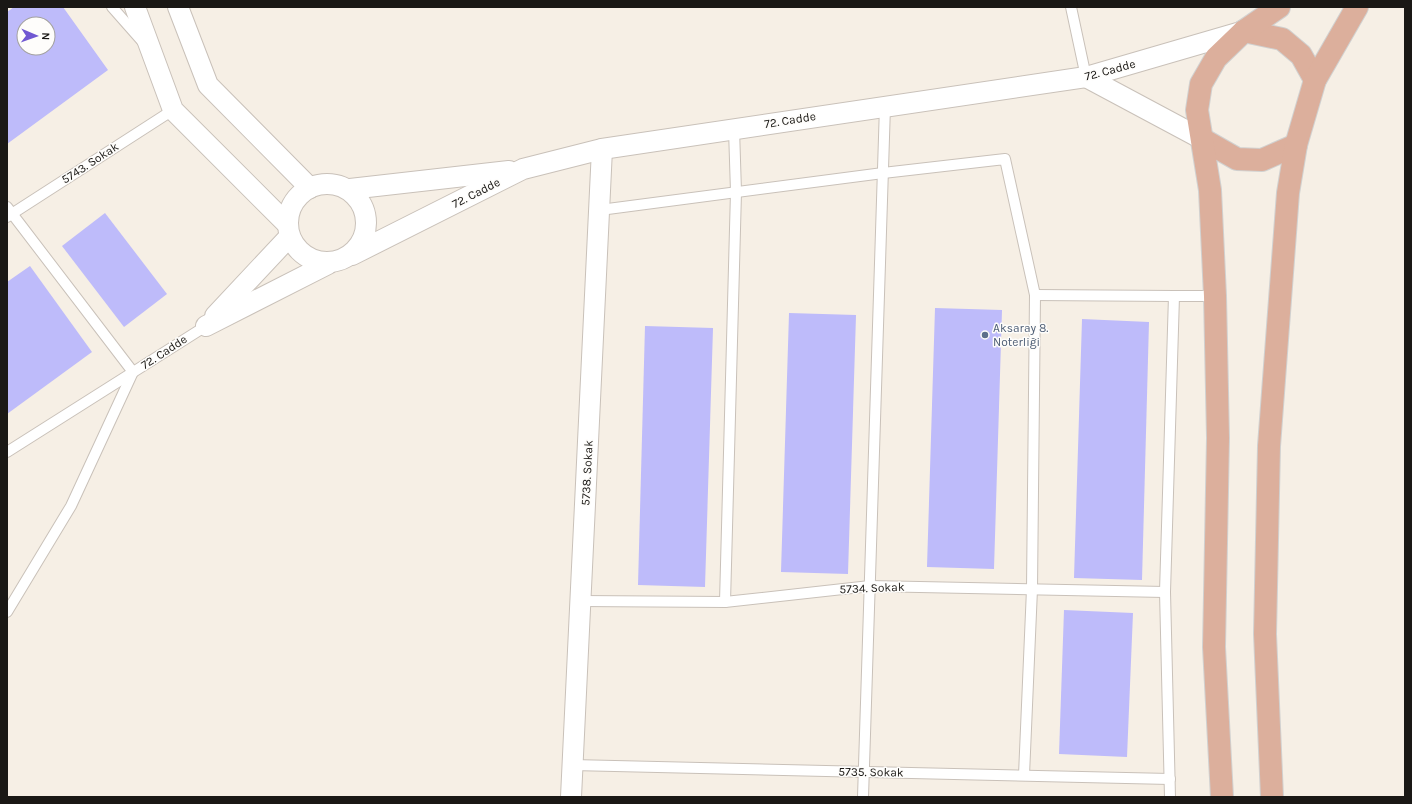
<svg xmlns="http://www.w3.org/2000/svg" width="1412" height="804" font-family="Karla,sans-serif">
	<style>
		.building { fill: #bebbfa; fill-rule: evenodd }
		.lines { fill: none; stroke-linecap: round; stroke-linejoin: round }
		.lane-casing { stroke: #c9c1b9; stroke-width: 12 }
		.street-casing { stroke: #c9c1b9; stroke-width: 22 }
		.primary-casing { stroke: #d1d1d0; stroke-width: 24 }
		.lane { stroke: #fff; stroke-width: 10 }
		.street { stroke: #fff; stroke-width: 20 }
		.primary { stroke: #dcaf9c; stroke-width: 22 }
		.service-dot { fill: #5c6f8a; stroke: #fefdfb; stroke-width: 1.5 }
		.labels { text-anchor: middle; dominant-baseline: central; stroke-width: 3; stroke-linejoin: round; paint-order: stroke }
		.street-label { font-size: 12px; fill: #1a1815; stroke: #fefdfb }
		.service-label { font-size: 12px; fill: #4e5e75; stroke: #fefdfb; text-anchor: start }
	</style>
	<rect width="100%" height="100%" fill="#f6efe5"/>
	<g class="building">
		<path d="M14,7h49l45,63 -101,74v-132zM24,24h24v24h-24z"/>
		<path d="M105,213l62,81 -43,33 -62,-81z"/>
		<path d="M30,266l62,86 -85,62v-132z"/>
		<path d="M935,308l67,2 -8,259 -67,-2z"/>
		<path d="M789,313l67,2 -8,259 -67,-2z"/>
		<path d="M1082,319l67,3 -7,258 -68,-2z"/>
		<path d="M645,326l68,2 -8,259 -67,-2z"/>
		<path d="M1064,610l69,3 -6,144 -68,-3z"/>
	</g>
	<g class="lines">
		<defs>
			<g id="lane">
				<path d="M112,7l30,34"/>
				<path d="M1071,7l15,70"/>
				<path d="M7,207l126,165 -62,134 -64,106"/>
				<path d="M600,210l283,-37 122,-14 30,136 -3,294 -8,186"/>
				<path d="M7,217l166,-107"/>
				<path d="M1035,295l139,1 -9,296 5,205"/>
				<path d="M1174,296h41"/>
				<path d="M7,452l199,-126"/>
				<path d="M580,601l145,1 145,-16 295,6"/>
				<path d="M725,602l11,-410 -2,-63"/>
				<path d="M572,765l598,14"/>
				<path d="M863,797l22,-691"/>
			</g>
			<g id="street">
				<path d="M135,7l38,103 115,115"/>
				<path d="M178,7l30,78 102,103"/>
				<path d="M1086,77l116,62"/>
				<circle cx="327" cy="223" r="39"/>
				<path d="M350,189l159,-18"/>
				<path d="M352,255l171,-86 79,-20 484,-72 158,-46"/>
				<path d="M215,316l74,-79"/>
				<path d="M206,326l122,-62"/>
				<path d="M571,797l31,-648"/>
			</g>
			<g id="primary">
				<path d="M1244,31l38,8 19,16 14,25"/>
				<path d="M1202,139l35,20 25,1 34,-15"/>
				<path d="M1222,797l-8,-150 4,-209 -3,-142 -5,-106 -13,-80 4,-26 15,-26 28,-27 35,-24"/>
				<path d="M1272,797l-7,-163 4,-188 19,-253 8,-48 19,-65 42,-73"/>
			</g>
		</defs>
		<use href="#lane" class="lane-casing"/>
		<use href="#street" class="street-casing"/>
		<use href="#primary" class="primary-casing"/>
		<use href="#lane" class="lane"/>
		<use href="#street" class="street"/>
		<use href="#primary" class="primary"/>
	</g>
	<circle class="service-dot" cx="985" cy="335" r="4"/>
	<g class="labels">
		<g class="street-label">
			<text transform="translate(1110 70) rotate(-15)">72. Cadde</text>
			<text transform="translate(790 120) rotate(-9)">72. Cadde</text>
			<text transform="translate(90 163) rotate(-33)">5743. Sokak</text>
			<text transform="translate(476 193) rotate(-27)">72. Cadde</text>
			<text transform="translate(164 352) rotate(-33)">72. Cadde</text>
			<text transform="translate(587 473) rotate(-87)">5738. Sokak</text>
			<text transform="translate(872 588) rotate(-2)">5734. Sokak</text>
			<text transform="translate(871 772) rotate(1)">5735. Sokak</text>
		</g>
		<g class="service-label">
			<text x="993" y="328">Aksaray 8.<tspan x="993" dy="14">Noterliği</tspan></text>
		</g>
	</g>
	<rect width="1412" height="804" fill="none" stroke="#1a1815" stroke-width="16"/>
	<g transform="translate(36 36) rotate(92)"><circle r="19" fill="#fefdfb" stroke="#a3a19f"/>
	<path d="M0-3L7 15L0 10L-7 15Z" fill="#7058d2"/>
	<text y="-6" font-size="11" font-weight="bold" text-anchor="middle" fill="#1a1815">N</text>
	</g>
</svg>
